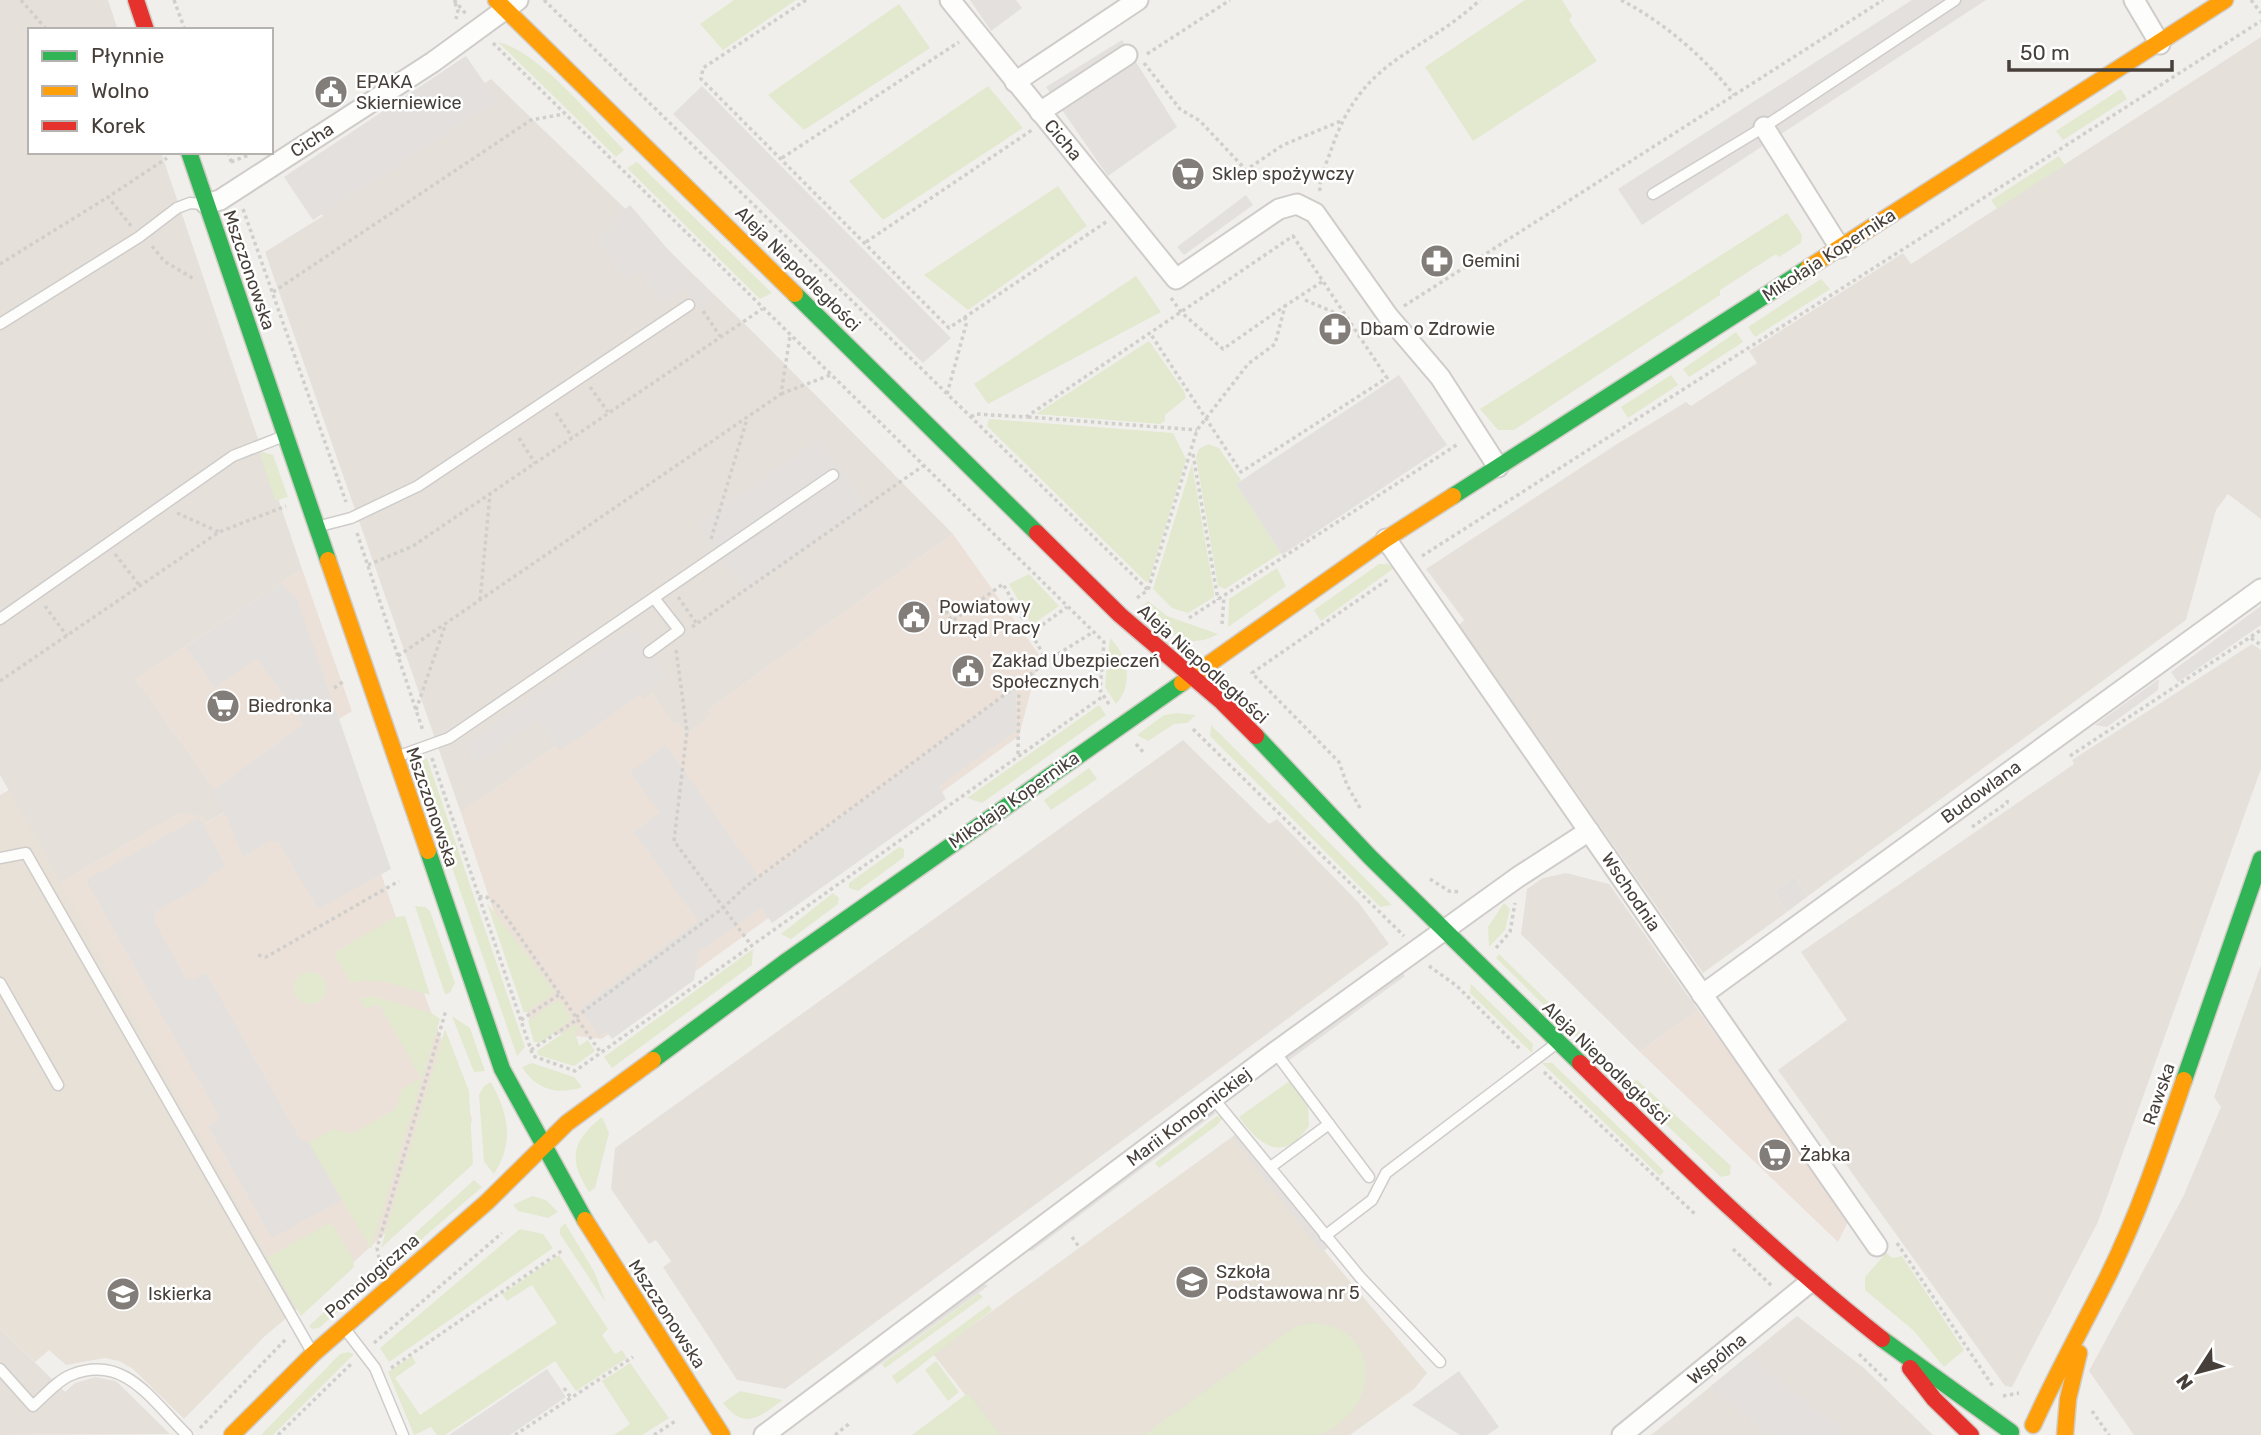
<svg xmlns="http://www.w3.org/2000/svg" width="2261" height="1435" font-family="Rubik,sans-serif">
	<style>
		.residential { fill: #e5e0da }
		.commercial { fill: #ebe1d9 }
		.industrial { fill: #e3dfdc }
		.education { fill: #e7e1d8 }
		.green { fill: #e2e9cf }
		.parking { fill: #e3e0dd }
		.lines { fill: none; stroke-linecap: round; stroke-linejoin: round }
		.lane-casing { stroke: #cfccca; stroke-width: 13 }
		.street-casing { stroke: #cfccca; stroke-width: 23 }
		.fast-casing { stroke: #d1ccc5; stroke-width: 19 }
		.slow-casing { stroke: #d1ccc5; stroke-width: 19 }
		.jam-casing { stroke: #d1ccc5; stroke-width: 19 }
		.path { stroke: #d1cfcb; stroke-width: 3.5; stroke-dasharray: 3.5 3.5; stroke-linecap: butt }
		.lane { stroke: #fdfdfc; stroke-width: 10 }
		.street { stroke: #fdfdfc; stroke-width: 19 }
		.fast { stroke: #30b455; stroke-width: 16 }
		.slow { stroke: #ff9f0a; stroke-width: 16 }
		.jam { stroke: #e5322d; stroke-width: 16 }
		.labels { text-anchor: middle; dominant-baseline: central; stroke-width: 5; stroke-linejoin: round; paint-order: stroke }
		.poi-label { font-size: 18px; fill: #473f39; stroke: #fff; text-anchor: start }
		.street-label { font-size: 18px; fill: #473f39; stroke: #fff }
	</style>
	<rect width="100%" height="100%" fill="#f1efec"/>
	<g class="residential">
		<path d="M0,0h108l10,30h-88v122h131l141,417 -166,110 93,130 -23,14 -26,-10 -120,70 -60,-108z"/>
		<path d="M2261,37v482l-33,-25 -12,16 -30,110 -378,276 -13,-20 -21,15 13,21 -84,61 -244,-348 5,-5 -38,-51 191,-125 69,-42 5,4 66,-43 -8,-12 154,-98 8,11z"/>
		<path d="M491,79l262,253 200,202 -245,176 4,5 -25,19 -13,-9 -22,-31 -9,6 -8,-10 -174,123 -196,-561 58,-36 -11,-20z"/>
		<path d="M2252,644l9,6v119l-163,453 -86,165 -7,-1 -227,-316 69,-50 -46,-68 273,-188 -2,-4z"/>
		<path d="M1183,740l86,84 8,-5 82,84 30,41 -604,445 -48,-9 -74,-113 8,-6 -15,-21 -7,4 -38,-55 4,-41z"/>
		<path d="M1566,873l43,11 89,126 -58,42 -119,-118 6,-45 16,-11z"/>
		<path d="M2261,965v470h-127l-45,-64 94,-174 38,-90 -7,-10z"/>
		<path d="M1797,1316l67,52 69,67h-282z"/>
		<path d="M0,1328l65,64 10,-9 20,-6 21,4 54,53 -170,1z"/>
	</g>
	<g class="commercial">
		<path d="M953,534l87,122 -21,80 -417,303 -69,-8 -72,-218 175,-124 7,11 9,-6 22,31 4,-3 9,12 24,-19 -3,-5z"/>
		<path d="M302,569l50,142 -22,14 76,221 66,173 -9,42 -108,100 -58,48 -237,-426 120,-70 22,3 5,7 22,-14 -93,-130z"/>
		<path d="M1698,1010l151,210 -11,22 -198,-190z"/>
	</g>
	<g class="industrial">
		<path d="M1795,876l13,20 -21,16 -13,-21z"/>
		<path d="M1459,1371l40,56 -12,8h-27l-48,-30z"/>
	</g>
	<g class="education">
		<path d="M9,790l288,519 -33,28 -80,82 -51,-50 -14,-8 -14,-3 -39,7 -17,-15 -14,12 -35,-34v-533z"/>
		<path d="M1236,1134l91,120 100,119 -13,16 -64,46h-353l-64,-81z"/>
	</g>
	<g class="green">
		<path d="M734,0h62l-73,50 -23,-26z"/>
		<path d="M1525,0h37l10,16 -3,4 28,41 -124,80 -48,-74z"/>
		<path d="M899,4l31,44 -126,82 -36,-35z"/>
		<path d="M498,42c41,9 95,77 126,108l-8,7z"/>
		<path d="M988,86l35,42 -140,92 -34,-39z"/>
		<path d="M2121,89l6,10 -64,41 -7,-9z"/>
		<path d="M2059,156l6,9 -68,44 -6,-9z"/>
		<path d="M637,162l135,131 -12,6 -133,-131z"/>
		<path d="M1058,186l29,40 -119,84 -44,-35z"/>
		<path d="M1787,213l15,22 -1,8 -22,14 -3,-3 -56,36v5l-206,135h-16l-18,-21z"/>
		<path d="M1136,276l25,36 -173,92 -14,-20z"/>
		<path d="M1821,279l9,10 -75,48 -7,-10z"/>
		<path d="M1736,332l7,10 -54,35 -6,-8z"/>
		<path d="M1149,341l35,50 2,7 -21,17v6l-5,3 -124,-10z"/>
		<path d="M1671,375l7,10 -50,33 -7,-11z"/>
		<path d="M989,419l184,14 13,26 -37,122 -3,1 -159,-156z"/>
		<path d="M1208,444l11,4 22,32 -5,4 45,69 -56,36 -7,-3 -22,-129 3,-8z"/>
		<path d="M259,451l14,4 15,42 -13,4z"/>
		<path d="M1192,464l22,128v5l-26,16 -16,-5 -19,-19z"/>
		<path d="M1379,564h8l7,4 -73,53 -7,-11z"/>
		<path d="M1277,568l9,18 -58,41 1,-28z"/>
		<path d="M1029,574l30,32 -27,19 -23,-41z"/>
		<path d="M1148,601l19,15 51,18c-33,19 -54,-5 -77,-27z"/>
		<path d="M1110,638c18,18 24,46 6,66l-11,-17z"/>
		<path d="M1099,705l7,10 -124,88 -15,-5z"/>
		<path d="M1177,713l19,2 -9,8 -13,1 -26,17 -11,-6 27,-20z"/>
		<path d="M1211,725l181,180 -12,2 -170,-171z"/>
		<path d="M427,758l98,289 -8,9 -99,-287v-5z"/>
		<path d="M1089,768l8,11 -46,31 -7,-10z"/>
		<path d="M899,847l5,2v8l-46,34 -9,-3v-5z"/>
		<path d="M833,893l6,5 -1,6 -47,35 -10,-5z"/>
		<path d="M487,903l66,86 -1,6 -28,18z"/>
		<path d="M1504,903l6,6 -5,21 -16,17 -1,-20z"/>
		<path d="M415,906l10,1 5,4 25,72 -5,10 -5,1z"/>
		<path d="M405,916l25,79c-26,-7 -53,-20 -79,-12l-17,-30 61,-36z"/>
		<path d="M753,949l-1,16 -140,103 -8,-11z"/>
		<path d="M1499,954l108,105 4,5 -1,6 -114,-112z"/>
		<circle cx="310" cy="988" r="16"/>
		<path d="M1471,984l62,60 -1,9 -62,-60z"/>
		<path d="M372,996l59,17 9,6 -69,230 -62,-106 24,-14 19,5 44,-25 6,-20 19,-11 -40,-71 -7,-2 -8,4 -7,-10z"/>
		<path d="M556,1001l6,1 9,18 -30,23 -7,-1 -6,-21z"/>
		<path d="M452,1016l18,12 15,43 -11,1z"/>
		<path d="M575,1025l5,3 -5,4 4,14 9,-6 7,11 -21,15 -36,-11 -1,-4z"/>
		<path d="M445,1029l24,62 4,73 -92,84z"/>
		<path d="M532,1063l42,14 8,10c-24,9 -47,2 -60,-20z"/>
		<path d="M1542,1063h10l112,108 -4,5z"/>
		<path d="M1291,1080l17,24 1,22c-26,38 -49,20 -70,-9z"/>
		<path d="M1637,1080l94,86 -1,9 -9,2 -93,-89 -1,-3z"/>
		<path d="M491,1082c17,32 24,59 3,92l-10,-12 -5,-67 5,-9z"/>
		<path d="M1217,1116l6,2 -6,7 -58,43 -4,-5z"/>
		<path d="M602,1117l7,16 -14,55 -6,4c-21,-33 -18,-50 13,-75z"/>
		<path d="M474,1180l8,7 -88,76h-12z"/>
		<path d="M532,1196l14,4 12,12 -10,6 -30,-7 -5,-6z"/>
		<path d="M331,1222l22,37 1,8 -53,49 -34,-58z"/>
		<path d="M565,1223l30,50 11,30 -46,-69v-6z"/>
		<path d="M520,1229l23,5 10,14 -164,114 -9,-14z"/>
		<path d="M1886,1253l7,5 9,-2 62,94 -20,17 -31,-37 -48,-40v-13z"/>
		<path d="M559,1255l49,74 -6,6 13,19 7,-4 5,8 -51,33 -21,-30 -110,74h-8l-6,-8 -17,8 -26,-63 24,-16 4,7 -21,15 25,37 137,-92 -25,-38 -25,16 -5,-7z"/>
		<path d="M362,1277l2,9 -3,5 -42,37 -7,1 -3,-3z"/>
		<path d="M979,1293l4,4 -98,71 -3,-4z"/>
		<path d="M989,1305l3,5 -95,74 -5,-8z"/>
		<path d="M1313,1323c71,6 67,85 9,111 -11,1 -31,1 -43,1 -45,0 -90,0 -135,0l138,-99 14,-10z"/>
		<path d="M348,1352l6,2 -81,81h-12l79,-81z"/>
		<path d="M936,1361l23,31 -11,9 -23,-31z"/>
		<path d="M630,1363l39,55 -27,17h-28l16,-11 -28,-43z"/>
		<path d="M740,1391l43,9c-24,17 -38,31 -60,3z"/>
		<path d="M968,1393l32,42h-88z"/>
	</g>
	<g class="parking">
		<path d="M970,0h46l6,8 -31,23z"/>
		<path d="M1912,0h74l-344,225 -24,-36z"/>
		<path d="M1122,40l55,87 -69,49 -62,-89z"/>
		<path d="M466,56l31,45 -184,119 -29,-43z"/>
		<path d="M702,86l249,252 -28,25 -250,-249z"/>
		<path d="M1246,195l7,10 -69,50 -7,-8z"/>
		<path d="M630,205l64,75 3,-2 18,21 -13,10 -18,-21 -22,15 -22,-33 -15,9 -28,-42 16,-10 -3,-5z"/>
		<path d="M1399,375l48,70 -165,110 -46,-71z"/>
		<path d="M819,440l47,66 -121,83 -48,-64z"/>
		<path d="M281,583l17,18 93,268 -73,40 -39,-66 -9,-2 -27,16 -28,-68 89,-65 -47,-66 -42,30 -29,-41z"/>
		<path d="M2261,606v19l-83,57 -7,-10z"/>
		<path d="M632,627l34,49 -106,75 -23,-31 -58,42 -13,-18z"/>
		<path d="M2159,679l-1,11 -51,37 -12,-2z"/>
		<path d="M1016,687v44l-77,55 7,13 -174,124 -11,-15 -63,44 -4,28 -82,59 -6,-8 -7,5 -19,-27 118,-88 -64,-89 26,-19 -30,-41 36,-27 94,134z"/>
		<path d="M199,817l27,49 -18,10 -2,7 -50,28 -2,10 32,57 8,2 12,-7 95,168 8,2 32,57 -69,38 -64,-112 12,-8 -134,-238z"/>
		<path d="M1397,966l8,10 -117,85 -7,-10z"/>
		<path d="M1204,1107l12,6 -184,138 -14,-3z"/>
		<path d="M1240,1133l89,114 -7,5 -89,-114z"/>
		<path d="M976,1280l12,6 -149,108 -9,-7z"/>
		<path d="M1749,1355l61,51 40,29h-82l-57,-49z"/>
		<path d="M547,1369l19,28 -56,38h-61z"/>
	</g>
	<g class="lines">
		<defs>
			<g id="lane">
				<path d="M1653,194l111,-67 191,-127"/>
				<path d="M0,324l139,-87 38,-29 13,-5 12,1"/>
				<path d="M320,526l31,-8 67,-32 271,-181"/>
				<path d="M0,619l233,-163 51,-20"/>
				<path d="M649,652l30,-22 -25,-32"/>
				<path d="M399,756l50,-18 384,-263"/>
				<path d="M0,858l26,-5 286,499"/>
				<path d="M0,983l58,102"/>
				<path d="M1275,1052l54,72"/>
				<path d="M1213,1098l147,179 80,85"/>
				<path d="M1272,1166l57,-42 40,53"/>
				<path d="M1325,1236l47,-36 14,-27 171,-130"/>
				<path d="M345,1329l30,39 28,67"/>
				<path d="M0,1369l33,37c11,-10 25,-26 38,-31 54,-22 81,26 116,60"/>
			</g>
			<g id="street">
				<path d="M950,0l226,279 103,-70 18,-5 18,9 73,103 52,61 58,90"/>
				<path d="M2134,0l26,44"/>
				<path d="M1015,82l123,-82"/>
				<path d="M1040,112l87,-57"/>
				<path d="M1764,127l76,121"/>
				<path d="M206,204l14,-4 213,-138 85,-62"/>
				<path d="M1386,539l491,707"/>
				<path d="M1702,995l559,-406"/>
				<path d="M764,1435l511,-383 243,-175 71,-46"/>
				<path d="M1622,1435l188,-153"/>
			</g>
			<g id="fast">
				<path d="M189,152l139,408"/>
				<path d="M795,294l242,239"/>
				<path d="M1453,496l355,-228"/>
				<path d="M1256,736l114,121 210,206"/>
				<path d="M428,851l74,218 83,151"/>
				<path d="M653,1060l135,-100 394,-277"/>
				<path d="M2184,1080l77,-221"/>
				<path d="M1882,1339l129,93"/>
			</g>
			<g id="slow">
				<path d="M496,0l299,294"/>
				<path d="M1808,268l417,-268"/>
				<path d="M328,560l100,291"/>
				<path d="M1182,683l204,-144 67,-43"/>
				<path d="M585,1220l137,215"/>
				<path d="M2033,1425c23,-51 50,-99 75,-149 31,-63 53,-129 76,-196"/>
				<path d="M232,1435l81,-81 174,-152 80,-79 86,-63"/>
				<path d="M2065,1435l3,-36 11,-46"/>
			</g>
			<g id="jam">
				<path d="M136,0l10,30"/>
				<path d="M1037,533l83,82 102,87 34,34"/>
				<path d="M1580,1063c98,96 194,191 302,276"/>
				<path d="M1910,1368l24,31 37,36"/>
			</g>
		</defs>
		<use href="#lane" class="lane-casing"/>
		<use href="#street" class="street-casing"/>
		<use href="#fast" class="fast-casing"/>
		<use href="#slow" class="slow-casing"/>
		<use href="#jam" class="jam-casing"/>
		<g class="path">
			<path d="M21,0l26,30"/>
			<path d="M174,0l11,30"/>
			<path d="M454,0l12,14"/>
			<path d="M544,0l604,590"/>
			<path d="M806,0l-103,68 -2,11 248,249 157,-106"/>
			<path d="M1621,0c44,23 83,57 113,95"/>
			<path d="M2251,0l10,13"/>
			<path d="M455,3l3,7 -2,9"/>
			<path d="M493,43l611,599 -4,48 10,16"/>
			<path d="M1147,54l83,-54"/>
			<path d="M1144,63l36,46 20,12 46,49 37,-25 58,-24"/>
			<path d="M228,152l4,12"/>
			<path d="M782,158l177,-116"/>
			<path d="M231,162l18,-7"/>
			<path d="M1320,191c-1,-12 7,-29 11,-41 32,-94 86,-92 149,-150"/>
			<path d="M243,209l103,293"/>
			<path d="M131,226l-23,-29 59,-39"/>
			<path d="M866,242l166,-112"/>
			<path d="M152,246l12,15 30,18"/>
			<path d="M0,264l108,-67"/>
			<path d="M273,292l258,-172 33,-6"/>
			<path d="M1171,298l10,14 42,37 62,-43"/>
			<path d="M1305,300l40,17"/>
			<path d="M1404,306l479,-306"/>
			<path d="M703,311l17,25"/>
			<path d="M1359,335l12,-8"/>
			<path d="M590,387l18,25"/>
			<path d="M781,394l49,-19"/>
			<path d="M947,394l20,-73 -3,-4"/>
			<path d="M556,413l16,24"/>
			<path d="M971,417l4,-3 51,3 267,-181 94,142 -146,94 -91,-139"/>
			<path d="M1028,417l169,13"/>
			<path d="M519,438l16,25"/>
			<path d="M1193,454l25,146"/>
			<path d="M177,513l42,19"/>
			<path d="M357,533l66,198"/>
			<path d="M711,539l36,-120"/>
			<path d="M115,554l25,32"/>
			<path d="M1422,556l839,-535"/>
			<path d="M368,565l45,-19 349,-237"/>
			<path d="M678,597l19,27"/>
			<path d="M1137,598l11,-8 49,-160 51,-66 27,-20 10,-38 38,-25"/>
			<path d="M938,599l14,22 51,-37 44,77"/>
			<path d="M480,600l10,-106"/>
			<path d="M45,606l22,30"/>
			<path d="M1189,618l269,-174"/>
			<path d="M1222,624l2,-27"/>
			<path d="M692,627l231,-161"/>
			<path d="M1031,633l36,-26"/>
			<path d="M2251,638l10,7"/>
			<path d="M676,650l11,81 -13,110 77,104"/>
			<path d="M398,656l383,-262 9,-58"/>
			<path d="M0,681l219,-149 67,-26"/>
			<path d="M334,688l10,-7"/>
			<path d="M416,710l29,-84"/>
			<path d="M1193,729l211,207"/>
			<path d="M1136,744l7,8"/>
			<path d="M1018,754l1,-70 28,-23 46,-29"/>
			<path d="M2070,756l191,-126"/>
			<path d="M432,758l101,298 42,15 527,-374"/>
			<path d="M1360,808l-13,-23 -8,-23 -87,-89 138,-95"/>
			<path d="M1972,827l35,-24 1,-6"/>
			<path d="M1430,879l19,12 11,1"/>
			<path d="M479,897l6,-1 12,8 104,149"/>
			<path d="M1496,948l14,-16 5,-29"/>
			<path d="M258,955l8,2 133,-76"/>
			<path d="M1429,966l28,20 64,64"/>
			<path d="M576,1017l147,-109 22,-21 274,-203"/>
			<path d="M521,1020l39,-26"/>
			<path d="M531,1050l47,-31"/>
			<path d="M1544,1072l153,144"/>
			<path d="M1072,1237l8,11"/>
			<path d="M1897,1243l97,145"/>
			<path d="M1733,1249l40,38"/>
			<path d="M379,1258l-2,-10 69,-238"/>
			<path d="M374,1343l128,-110"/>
			<path d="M1859,1354l30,29"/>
			<path d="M391,1368l172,-118"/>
			<path d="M564,1388l7,10"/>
			<path d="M2003,1396l16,-3"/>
			<path d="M2092,1411l17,24"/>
			<path d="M200,1428l87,-90"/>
			<path d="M278,1435l74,-72"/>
			<path d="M515,1435l118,-78"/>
			<path d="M654,1435l23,-15"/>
			<path d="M835,1435l15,-12"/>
		</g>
		<use href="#lane" class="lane"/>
		<use href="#street" class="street"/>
		<use href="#fast" class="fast"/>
		<use href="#slow" class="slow"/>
		<use href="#jam" class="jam"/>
	</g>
	<defs>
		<symbol id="civic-disc" viewBox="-11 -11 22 22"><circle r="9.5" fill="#827d78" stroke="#fff"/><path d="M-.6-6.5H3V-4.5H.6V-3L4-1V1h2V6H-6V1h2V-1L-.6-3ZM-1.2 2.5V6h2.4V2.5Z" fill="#fff"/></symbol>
		<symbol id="supermarket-disc" viewBox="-11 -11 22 22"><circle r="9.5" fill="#827d78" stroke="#fff"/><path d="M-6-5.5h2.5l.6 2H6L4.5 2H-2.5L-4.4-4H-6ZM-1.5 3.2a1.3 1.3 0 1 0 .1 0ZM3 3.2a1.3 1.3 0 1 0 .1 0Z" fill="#fff"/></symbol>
		<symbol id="pharmacy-disc" viewBox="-11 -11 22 22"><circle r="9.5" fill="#827d78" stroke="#fff"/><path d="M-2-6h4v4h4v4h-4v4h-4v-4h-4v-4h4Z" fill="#fff"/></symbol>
		<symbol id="school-disc" viewBox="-11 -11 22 22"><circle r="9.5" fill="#827d78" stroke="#fff"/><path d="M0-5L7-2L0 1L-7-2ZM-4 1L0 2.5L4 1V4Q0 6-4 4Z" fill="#fff"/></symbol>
	</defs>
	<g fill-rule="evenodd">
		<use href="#civic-disc" x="312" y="73" width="38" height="38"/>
		<use href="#supermarket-disc" x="1169" y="155" width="38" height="38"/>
		<use href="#pharmacy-disc" x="1418" y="242" width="38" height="38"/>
		<use href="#pharmacy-disc" x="1316" y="310" width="38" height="38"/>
		<use href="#civic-disc" x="895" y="598" width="38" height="38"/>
		<use href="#civic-disc" x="949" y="652" width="38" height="38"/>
		<use href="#supermarket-disc" x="204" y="687" width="38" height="38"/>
		<use href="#supermarket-disc" x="1756" y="1136" width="38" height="38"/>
		<use href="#school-disc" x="1173" y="1263" width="38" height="38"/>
		<use href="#school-disc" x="104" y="1275" width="38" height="38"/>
	</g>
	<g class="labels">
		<g class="poi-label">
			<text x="356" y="82">EPAKA<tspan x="356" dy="21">Skierniewice</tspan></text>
			<text x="1212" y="174">Sklep spożywczy</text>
			<text x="1462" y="261">Gemini</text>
			<text x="1360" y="329">Dbam o Zdrowie</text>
			<text x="939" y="607">Powiatowy<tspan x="939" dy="21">Urząd Pracy</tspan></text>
			<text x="992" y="661">Zakład Ubezpieczeń<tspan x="992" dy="21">Społecznych</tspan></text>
			<text x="248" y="706">Biedronka</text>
			<text x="1800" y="1155">Żabka</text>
			<text x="1216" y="1272">Szkoła<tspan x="1216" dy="21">Podstawowa nr 5</tspan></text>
			<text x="148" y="1294">Iskierka</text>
		</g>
		<g class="street-label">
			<text transform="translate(312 140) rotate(-33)">Cicha</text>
			<text transform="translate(1063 140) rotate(50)">Cicha</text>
			<text transform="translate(1829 255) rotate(-33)">Mikołaja Kopernika</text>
			<text transform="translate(798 269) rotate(45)">Aleja Niepodległości</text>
			<text transform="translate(249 270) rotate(71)">Mszczonowska</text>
			<text transform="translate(1203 664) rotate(42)">Aleja Niepodległości</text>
			<text transform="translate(1981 792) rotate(-36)">Budowlana</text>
			<text transform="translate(1014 800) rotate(-35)">Mikołaja Kopernika</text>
			<text transform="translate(432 807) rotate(71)">Mszczonowska</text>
			<text transform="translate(1631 892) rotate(56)">Wschodnia</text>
			<text transform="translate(1606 1063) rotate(44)">Aleja Niepodległości</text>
			<text transform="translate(2159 1094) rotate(-71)">Rawska</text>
			<text transform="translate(1189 1117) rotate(-37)">Marii Konopnickiej</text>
			<text transform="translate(372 1276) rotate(-41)">Pomologiczna</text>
			<text transform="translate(667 1314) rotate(57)">Mszczonowska</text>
			<text transform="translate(1717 1359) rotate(-39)">Wspólna</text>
		</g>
	</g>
	<rect x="28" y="28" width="245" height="126" fill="#ffffff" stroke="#b5b2b0" stroke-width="2"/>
	<rect x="42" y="51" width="35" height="10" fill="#30b455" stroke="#b5b2b0" stroke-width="2"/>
	<text x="91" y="63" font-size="21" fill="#473f39">Płynnie</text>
	<rect x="42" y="86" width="35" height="10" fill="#ff9f0a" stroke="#b5b2b0" stroke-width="2"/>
	<text x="91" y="98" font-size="21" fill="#473f39">Wolno</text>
	<rect x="42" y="121" width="35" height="10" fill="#e5322d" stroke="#b5b2b0" stroke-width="2"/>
	<text x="91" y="133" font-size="21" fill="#473f39">Korek</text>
	<g transform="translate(2198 1372) rotate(234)" stroke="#ffffff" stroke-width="5" paint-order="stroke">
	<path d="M0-5L12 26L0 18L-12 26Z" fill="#473f39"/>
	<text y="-10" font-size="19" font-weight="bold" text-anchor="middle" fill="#473f39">N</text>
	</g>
	<path d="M2009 60v10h163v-10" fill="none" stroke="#473f39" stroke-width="3.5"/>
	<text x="2020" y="60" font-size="21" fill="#473f39" stroke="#ffffff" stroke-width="5" paint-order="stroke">50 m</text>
</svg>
